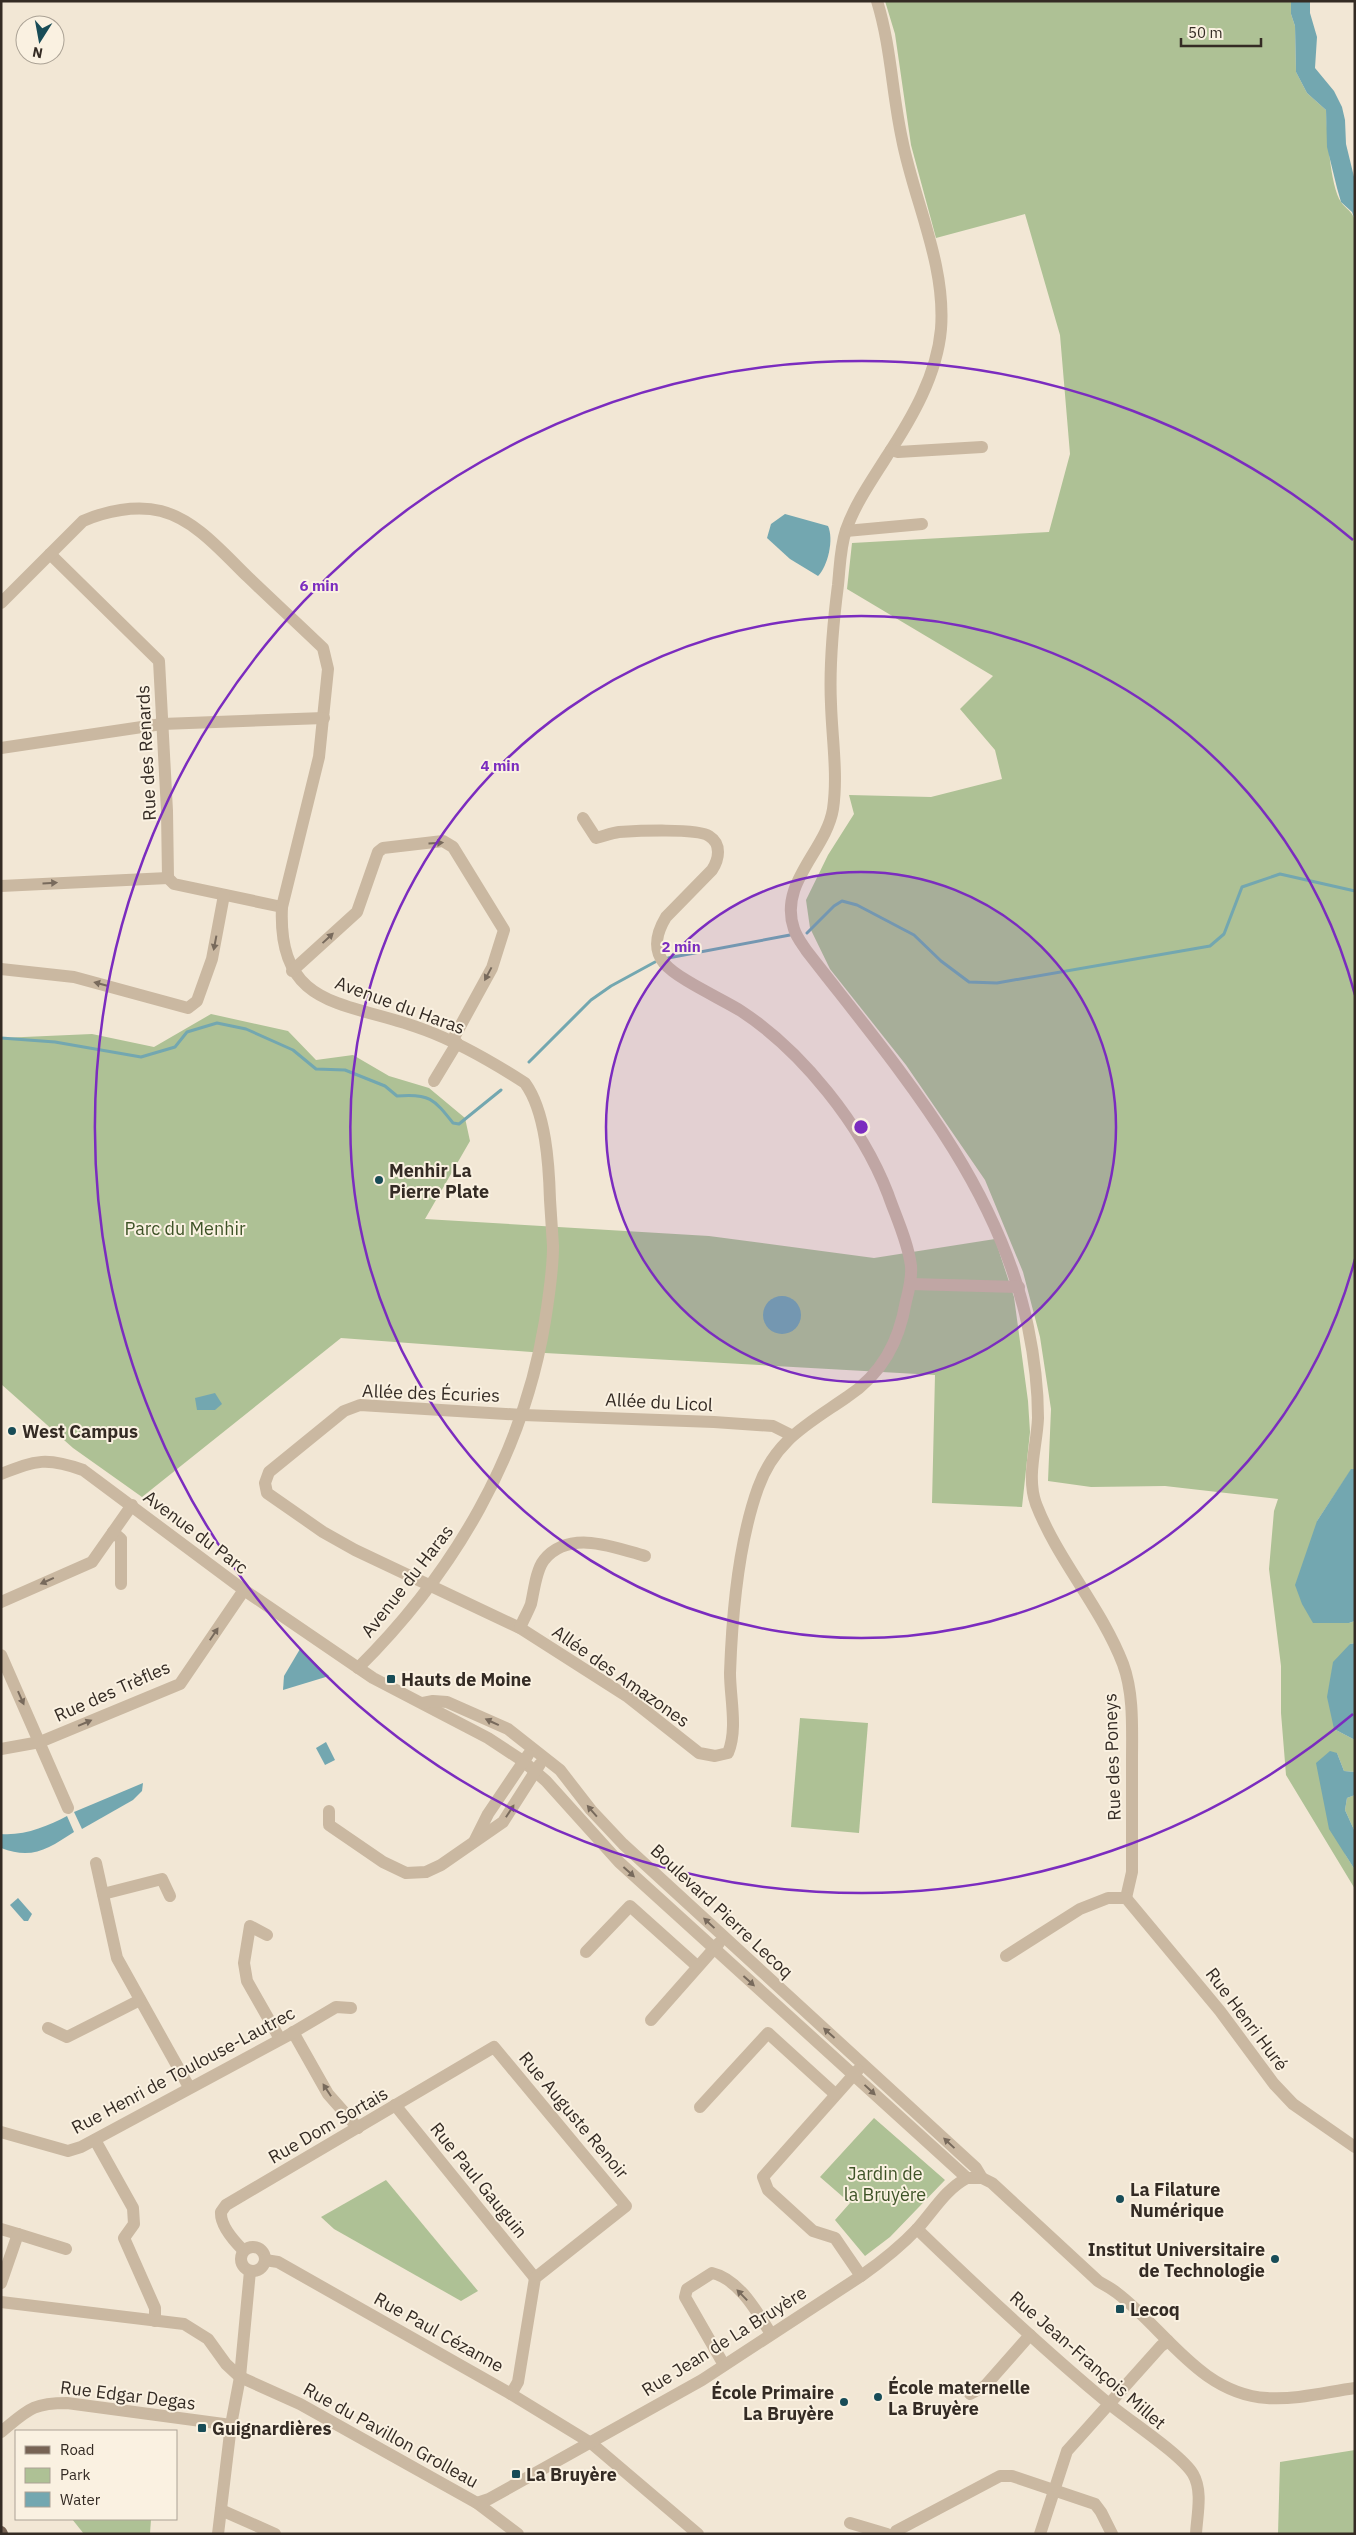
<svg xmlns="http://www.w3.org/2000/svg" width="1356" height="2535" font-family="'IBM Plex Sans',sans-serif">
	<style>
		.green { fill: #aec195 }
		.water { fill: #73a7b0 }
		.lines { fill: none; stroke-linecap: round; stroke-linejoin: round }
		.stream { stroke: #73a7b0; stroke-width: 3 }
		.minor { stroke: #cab8a1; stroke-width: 12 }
		.major { stroke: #776354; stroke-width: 12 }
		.oneway { fill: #786a5c }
		.ring { fill: none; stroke: #7b2cbf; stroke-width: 2.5 }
		.poi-dot { fill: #184c57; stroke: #faf1e1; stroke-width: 2 }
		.labels { text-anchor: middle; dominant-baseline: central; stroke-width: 4; stroke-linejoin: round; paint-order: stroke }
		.street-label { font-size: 18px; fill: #342b24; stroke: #faf1e1 }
		.poi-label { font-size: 18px; font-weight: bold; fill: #342b24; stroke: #faf1e1; text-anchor: start }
		.park-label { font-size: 18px; fill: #3e5327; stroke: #faf1e1 }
		.centre { fill: #7b2cbf; stroke: #faf1e1; stroke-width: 2.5 }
		.ring-label { font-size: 15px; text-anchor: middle; font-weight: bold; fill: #7b2cbf; stroke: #faf1e1; stroke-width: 4; stroke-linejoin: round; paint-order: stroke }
	</style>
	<rect width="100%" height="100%" fill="#f2e7d5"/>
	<g class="green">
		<path d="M885,1h406v13l4,12 1,46 11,21 19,17c1,21 4,76 15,92 5,7 11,9 14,18v1249l-4,1 -34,51 32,102 6,-2v22l-5,1 -16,85 21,11v32l-11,-1 -7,-18 8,101 10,16v19l-69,-114 -5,-62v-47l-12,-97 5,-58 4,-12 -113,-13 -74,1 -43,-6 3,-72 -11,-72 -17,-65 -38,-92 -79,-115 -76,-96 -20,-41 -4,-28 22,-45 26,-41 -5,-19 82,2 71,-18 -7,-29 -35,-41 33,-33 -146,-87 5,-46 197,-11 21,-78 -10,-119 -35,-121 -89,24 -25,-93 -16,-111z"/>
		<path d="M211,1014l77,17 28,29 37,-5 36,21 40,12 36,30 5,23 -45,78 284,17 165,22 121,-19 19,58 14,104 2,31 -8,75 -90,-4 3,-128 -390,-22 -204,-15 -199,159 -69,-49 -72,-64v-346l91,-4 62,13z"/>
		<path d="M800,1718l68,5 -9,110 -68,-6z"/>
		<path d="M1355,1795v37l-10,-22 2,-12z"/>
		<path d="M874,2118l71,62 -55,57 -25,19 -30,-36 15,-17 -30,-26z"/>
		<path d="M386,2180l92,111 -17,10 -127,-72 -13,-12z"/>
		<path d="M1355,2450v84h-77l2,-72z"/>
		<path d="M72,2519h79l-1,15h-66z"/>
	</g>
	<g class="water">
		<path d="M1291,1h19v12l7,24 -2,31 19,23 8,16 3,13 1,24 9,37v39l-3,-8 -11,-10 -4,-14 -10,-41 -1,-37 -19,-17 -11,-21 -1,-46 -4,-12z"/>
		<path d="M785,514l43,12c6,13 0,40 -10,50l-28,-17 -23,-21 4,-14z"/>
		<circle cx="782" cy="1315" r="19"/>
		<path d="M215,1393l7,11 -7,6h-18l-2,-12z"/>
		<path d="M1351,1469h4v152l-6,2h-36l-11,-19 -7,-19 22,-64z"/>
		<path d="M1355,1643v97l-21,-11 -7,-32 6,-35 17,-18z"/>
		<path d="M300,1649l29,27 -46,14 1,-14z"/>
		<path d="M326,1742l9,18 -10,5 -9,-17z"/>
		<path d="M1330,1751l7,2 7,18 11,1v23l-8,3 -2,12 10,22v38l-26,-41 -13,-66z"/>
		<path d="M143,1783l-1,8 -9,9 -51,29 -8,-17z"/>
		<path d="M67,1816l7,16c-26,17 -42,28 -73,16v-14c23,2 47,-8 66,-18z"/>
		<path d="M18,1898l14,16 -4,7h-4l-14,-16z"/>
	</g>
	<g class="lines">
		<g class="stream">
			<path d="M807,933l27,-27 8,-5 15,4 57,30 27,26 28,21 28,1 213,-37 14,-12 18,-47 38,-13 75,17"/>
			<path d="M668,958l122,-23"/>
			<path d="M1,1038l54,4 86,15 34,-10 12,-15 30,-9 29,6 47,21 23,19 29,1 40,16 12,10c32,-3 37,3 56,27l6,1 42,-34"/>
			<path d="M529,1062l62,-62 20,-14 44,-24"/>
		</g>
		<g class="minor">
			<path d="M877,1c14,45 15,92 25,138 12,62 44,125 39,190 -4,46 -29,89 -54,127 -15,24 -32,48 -41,74 -6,18 -6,36 -8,55 -5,39 -9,79 -7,119 1,34 7,71 2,105 -7,42 -55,74 -39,120 2,7 8,15 12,21 89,115 192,231 222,377 6,29 10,61 10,91 -1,28 -12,58 -2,86 22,57 65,103 87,160 11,30 9,65 9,96 0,37 0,74 0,112l-6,26"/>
			<path d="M891,450l7,2 84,-5"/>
			<path d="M846,531l76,-7"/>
			<path d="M50,554l109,107 8,150 1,67 6,6 108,23"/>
			<path d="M1,603l82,-82c22,-10 53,-16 78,-10 35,9 62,42 87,66 25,24 50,47 75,71l5,21 -9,88 -37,150c-5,105 68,94 143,123 35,13 69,33 100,53 21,29 24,82 25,117 1,15 2,30 3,46 0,24 -4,50 -8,75 -22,134 -91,252 -187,347"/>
			<path d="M1,748l161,-24 162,-6"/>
			<path d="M583,818l13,20c8,-2 16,-5 23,-6 16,-1 79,-4 90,4 13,8 10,23 3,34l-46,47c-9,15 -14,31 -2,46 13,16 58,36 77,48 61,40 121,115 147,183 8,23 20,48 23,72 1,12 -2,24 -5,35 -7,41 -24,73 -59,96 -39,27 -72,43 -89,91 -19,53 -26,128 -28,185 0,25 8,56 -2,80l-13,3 -16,-3 -71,-56 -108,-69 -165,-78 -32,-18 -56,-39 -2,-10 4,-11 75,-61 16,-6 163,10 191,7 59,4 18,9"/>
			<path d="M1,886l167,-8"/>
			<path d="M1,969l73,8 114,31 9,-7 15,-42 12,-64"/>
			<path d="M292,971l65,-59 21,-60 5,-4 60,-7 10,6 51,83 -12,38 -40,73"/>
			<path d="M434,1081l23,-38"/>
			<path d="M910,1284l109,3"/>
			<path d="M1,1474c35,-14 46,-17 82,-4l161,120 129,88 115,60 35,23 23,20 73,81 348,316h15l10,5 106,98c6,4 13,7 19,12 48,36 83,101 150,105 30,2 59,-6 88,-10"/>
			<path d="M113,1532l8,7v45"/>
			<path d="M1,1602l91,-40 40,-57"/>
			<path d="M520,1628c3,-8 8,-16 11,-24 3,-13 5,-34 13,-44 25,-31 70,-13 101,-4"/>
			<path d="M1,1655l67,153"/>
			<path d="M423,1703l10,-2 14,1 61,27 52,41 31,40 32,34 353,324 6,10"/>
			<path d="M1,1749l39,-7 140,-58 64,-94"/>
			<path d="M329,1811v14l54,37 23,11 20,-1 15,-7 62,-43 37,-58"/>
			<path d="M475,1840l13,-26 40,-59"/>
			<path d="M96,1863l21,95 72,129"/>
			<path d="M103,1894l59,-15 8,17"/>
			<path d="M1126,1898l94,113 54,73 19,20 62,43"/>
			<path d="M267,1935l-17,-9 -6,37 3,18 33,58"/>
			<path d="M586,1952l44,-46 67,60"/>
			<path d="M1006,1956l74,-47 28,-11h18"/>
			<path d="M651,2020l68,-77"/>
			<path d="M48,2028l19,9 73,-37"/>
			<path d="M293,2032l35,62 30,34"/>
			<path d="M858,2070l-95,107 5,13 45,41 22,7 26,38"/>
			<path d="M395,2105l140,173"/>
			<path d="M700,2107l68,-74 67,61"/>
			<path d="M1,2132l67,19 13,-4 206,-111 49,-29 15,1"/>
			<path d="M95,2140l38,68 1,16 -10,14 31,70v13"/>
			<path d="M1,2229l17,5"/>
			<path d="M917,2229c62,60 125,119 191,174 20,17 73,51 85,71 10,17 4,41 3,60"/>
			<circle cx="253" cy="2259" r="12"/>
			<path d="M243,2250c-9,-9 -23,-24 -22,-38l5,-7 268,-158 132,159 -91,72 -17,104 -7,12"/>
			<path d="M265,2260l13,2 233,132 80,49 107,91"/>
			<path d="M1,2283l17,-49 48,15"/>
			<path d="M1,2302l183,22 24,15 18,25 14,13 60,27 177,99 41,31"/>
			<path d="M724,2365l-39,-68 2,-8 25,-16c27,6 45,39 59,61"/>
			<path d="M970,2394l15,-8 45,-51"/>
			<path d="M1,2432c27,-22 31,-29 66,-29l164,22"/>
			<path d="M477,2503l12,-4 213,-119 159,-104c20,-14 40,-30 57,-48 16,-18 28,-39 49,-50"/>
			<path d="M221,2510l54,24"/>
			<path d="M850,2523l37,11"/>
			<path d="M218,2534l13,-109 9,-48 10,-106"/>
			<path d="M898,2534l-2,-3 104,-55h12l83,28 6,8 11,22"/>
			<path d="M1040,2534l27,-83 94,-105 7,-5"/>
		</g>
		<path class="major" d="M1,2532l1,2"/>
	</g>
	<defs><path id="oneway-solid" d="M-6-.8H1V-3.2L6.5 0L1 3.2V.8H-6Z" transform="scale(1.25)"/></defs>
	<g class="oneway">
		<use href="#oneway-solid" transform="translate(436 843) rotate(-3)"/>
		<use href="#oneway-solid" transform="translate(50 883) rotate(-3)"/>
		<use href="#oneway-solid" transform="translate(328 938) rotate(-43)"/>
		<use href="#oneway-solid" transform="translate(215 943) rotate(101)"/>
		<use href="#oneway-solid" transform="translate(488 974) rotate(118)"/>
		<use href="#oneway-solid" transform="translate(101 984) rotate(-165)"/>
		<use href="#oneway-solid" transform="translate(47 1581) rotate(156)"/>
		<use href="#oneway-solid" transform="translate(214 1634) rotate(-56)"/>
		<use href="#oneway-solid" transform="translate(21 1698) rotate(66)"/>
		<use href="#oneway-solid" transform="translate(492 1722) rotate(-155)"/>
		<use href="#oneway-solid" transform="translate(85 1723) rotate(-23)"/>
		<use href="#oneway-solid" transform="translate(510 1811) rotate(-57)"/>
		<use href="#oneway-solid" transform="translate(592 1811) rotate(-131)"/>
		<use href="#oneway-solid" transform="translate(629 1872) rotate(42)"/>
		<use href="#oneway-solid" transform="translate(709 1923) rotate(-137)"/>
		<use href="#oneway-solid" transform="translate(749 1981) rotate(42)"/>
		<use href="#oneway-solid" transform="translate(829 2033) rotate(-138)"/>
		<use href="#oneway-solid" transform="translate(327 2090) rotate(-123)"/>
		<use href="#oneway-solid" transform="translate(870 2090) rotate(43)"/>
		<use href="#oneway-solid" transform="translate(949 2143) rotate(-137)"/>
		<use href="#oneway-solid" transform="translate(742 2295) rotate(-134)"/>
	</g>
	<circle cx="861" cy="1127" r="255" fill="#7b2cbf" fill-opacity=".12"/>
	<g class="ring">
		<circle cx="861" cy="1127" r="255"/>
		<path d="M1355 1259A511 511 0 1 1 1355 995"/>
		<path d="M1353 1714A766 766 0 1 1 1353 540"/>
	</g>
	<g class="poi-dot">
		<circle cx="379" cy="1180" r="5"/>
		<circle cx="12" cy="1431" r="5"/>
		<rect x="386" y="1674" width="10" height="10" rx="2.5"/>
		<circle cx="1120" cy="2199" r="5"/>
		<circle cx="1275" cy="2259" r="5"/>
		<rect x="1115" y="2304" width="10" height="10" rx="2.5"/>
		<circle cx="878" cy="2397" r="5"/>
		<circle cx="844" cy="2402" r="5"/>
		<rect x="197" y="2423" width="10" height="10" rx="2.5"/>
		<rect x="511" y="2469" width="10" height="10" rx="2.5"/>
	</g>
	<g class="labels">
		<g class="street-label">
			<text transform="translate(146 753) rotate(-93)">Rue des Renards</text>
			<text transform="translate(400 1005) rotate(20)">Avenue du Haras</text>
			<text transform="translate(431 1393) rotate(2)">Allée des Écuries</text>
			<text transform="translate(659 1402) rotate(3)">Allée du Licol</text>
			<text transform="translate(196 1532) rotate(37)">Avenue du Parc</text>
			<text transform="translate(407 1581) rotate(-52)">Avenue du Haras</text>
			<text transform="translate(621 1676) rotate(35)">Allée des Amazones</text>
			<text transform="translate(112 1691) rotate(-24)">Rue des Trèfles</text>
			<text transform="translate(1112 1757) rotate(-92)">Rue des Poneys</text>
			<text transform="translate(722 1911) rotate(43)">Boulevard Pierre Lecoq</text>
			<text transform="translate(1247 2019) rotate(53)">Rue Henri Huré</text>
			<text transform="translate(183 2070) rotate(-28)">Rue Henri de Toulouse-Lautrec</text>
			<text transform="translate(574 2115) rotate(50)">Rue Auguste Renoir</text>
			<text transform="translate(328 2125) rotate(-30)">Rue Dom Sortais</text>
			<text transform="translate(479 2180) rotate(51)">Rue Paul Gauguin</text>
			<text transform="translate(439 2332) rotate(29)">Rue Paul Cézanne</text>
			<text transform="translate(724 2341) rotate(-32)">Rue Jean de La Bruyère</text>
			<text transform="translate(1088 2360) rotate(41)">Rue Jean-François Millet</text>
			<text transform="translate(128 2395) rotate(7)">Rue Edgar Degas</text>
			<text transform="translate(391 2435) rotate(29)">Rue du Pavillon Grolleau</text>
		</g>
		<g class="poi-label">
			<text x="389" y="1170">Menhir La<tspan x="389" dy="21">Pierre Plate</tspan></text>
			<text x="22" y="1431">West Campus</text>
			<text x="401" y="1679">Hauts de Moine</text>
			<text x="1130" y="2189">La Filature<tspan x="1130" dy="21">Numérique</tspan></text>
			<text x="1265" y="2249" text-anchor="end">Institut Universitaire<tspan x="1265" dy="21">de Technologie</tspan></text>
			<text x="1130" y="2309">Lecoq</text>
			<text x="888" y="2387">École maternelle<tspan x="888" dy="21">La Bruyère</tspan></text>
			<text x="834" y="2392" text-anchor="end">École Primaire<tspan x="834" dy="21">La Bruyère</tspan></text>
			<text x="212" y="2428">Guignardières</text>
			<text x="526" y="2474">La Bruyère</text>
		</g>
		<g class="park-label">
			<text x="185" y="1228">Parc du Menhir</text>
			<text x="885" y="2173">Jardin de<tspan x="885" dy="21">la Bruyère</tspan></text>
		</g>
	</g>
	<circle cx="861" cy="1127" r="8" class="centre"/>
	<g class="ring-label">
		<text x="319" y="591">6 min</text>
		<text x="500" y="771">4 min</text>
		<text x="681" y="952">2 min</text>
	</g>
	<rect width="1356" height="2535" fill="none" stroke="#342b24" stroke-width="5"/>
	<rect x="15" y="2430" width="162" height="90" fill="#faf1e1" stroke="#aba295"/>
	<rect x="25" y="2446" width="25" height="8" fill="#776354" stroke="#aba295"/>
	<text x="60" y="2455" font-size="15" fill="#342b24">Road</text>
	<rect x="25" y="2468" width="25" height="15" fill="#aec195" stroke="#aba295"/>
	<text x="60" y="2480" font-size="15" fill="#342b24">Park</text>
	<rect x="25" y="2492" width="25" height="15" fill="#73a7b0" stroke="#aba295"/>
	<text x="60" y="2505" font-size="15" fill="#342b24">Water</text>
	<g transform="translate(40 40) rotate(191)"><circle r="24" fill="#faf1e1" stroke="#aba295"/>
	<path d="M0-4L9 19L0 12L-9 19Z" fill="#184c57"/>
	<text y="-8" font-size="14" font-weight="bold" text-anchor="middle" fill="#342b24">N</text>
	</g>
	<path d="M1181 38v8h80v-8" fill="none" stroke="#342b24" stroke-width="2.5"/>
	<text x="1188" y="38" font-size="15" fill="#342b24" stroke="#faf1e1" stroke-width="4" paint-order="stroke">50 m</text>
</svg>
